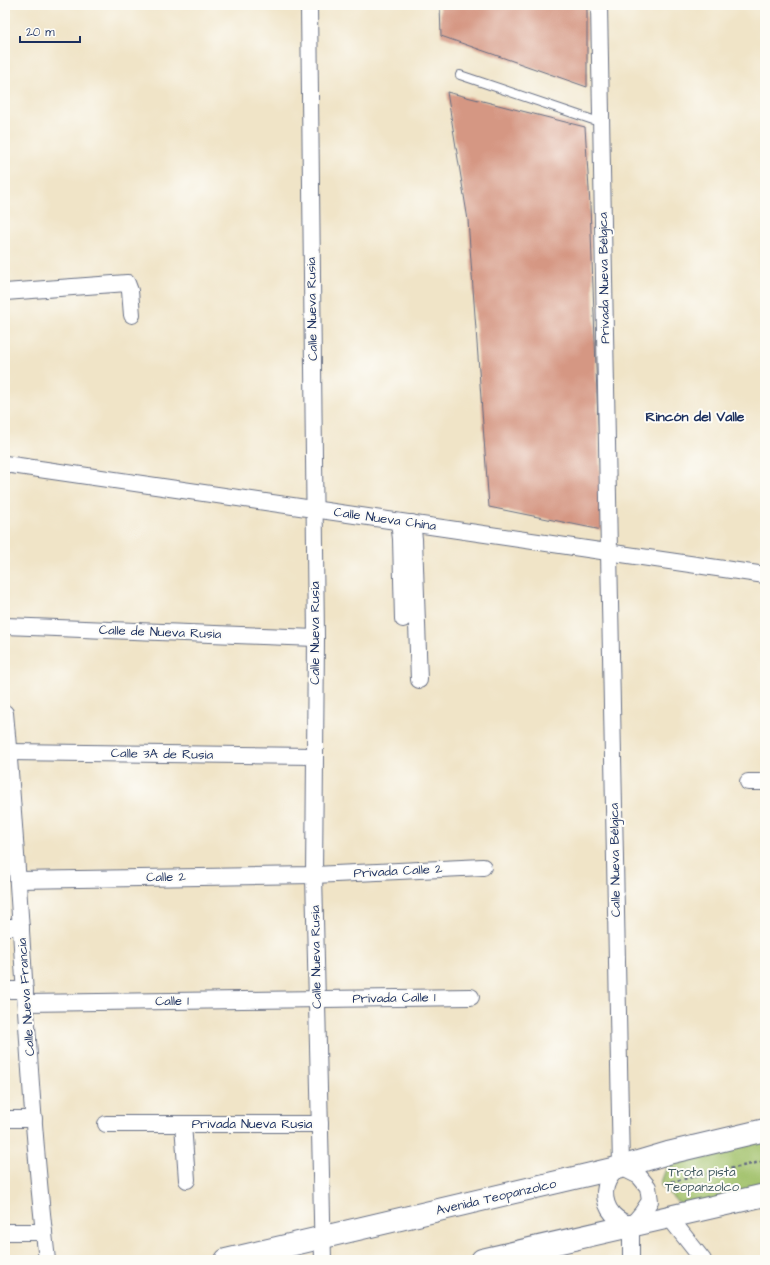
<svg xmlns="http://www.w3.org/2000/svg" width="770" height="1265" font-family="'Architects Daughter',sans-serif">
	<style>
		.green { fill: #a1c16a; stroke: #5e7864 }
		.building { fill: #d59783 }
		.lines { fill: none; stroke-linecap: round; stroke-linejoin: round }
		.lane-casing { stroke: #666e83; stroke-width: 10 }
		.street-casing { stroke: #666e83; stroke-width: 18 }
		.secondary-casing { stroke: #666e83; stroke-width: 24 }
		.path { stroke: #666e83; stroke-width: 2.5; stroke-dasharray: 3 3; stroke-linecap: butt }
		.lane { stroke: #fff; stroke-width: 8 }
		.street { stroke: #fff; stroke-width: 16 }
		.secondary { stroke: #fff; stroke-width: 22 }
		.labels { text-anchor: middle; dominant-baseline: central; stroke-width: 4; stroke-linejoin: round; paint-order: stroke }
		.street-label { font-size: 13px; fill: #1b2f5e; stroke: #fdfcf7 }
		.park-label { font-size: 13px; fill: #435b62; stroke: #fdfcf7 }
		.neighbourhood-label { font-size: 14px; font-weight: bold; fill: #1b2f5e; stroke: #fdfcf7 }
	</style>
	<rect width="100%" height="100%" fill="#fdfcf7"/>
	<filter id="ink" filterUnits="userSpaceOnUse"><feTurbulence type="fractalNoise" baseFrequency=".025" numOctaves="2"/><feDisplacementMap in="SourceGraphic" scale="8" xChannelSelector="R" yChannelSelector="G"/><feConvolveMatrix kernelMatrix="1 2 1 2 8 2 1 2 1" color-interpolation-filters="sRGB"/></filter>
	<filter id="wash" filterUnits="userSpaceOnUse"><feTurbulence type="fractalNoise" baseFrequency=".012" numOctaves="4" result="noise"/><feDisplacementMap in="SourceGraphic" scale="16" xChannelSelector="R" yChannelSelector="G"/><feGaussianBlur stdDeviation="0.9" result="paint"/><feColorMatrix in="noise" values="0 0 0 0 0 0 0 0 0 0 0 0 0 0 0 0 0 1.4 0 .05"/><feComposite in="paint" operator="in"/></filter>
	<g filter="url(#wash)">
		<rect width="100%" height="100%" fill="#f0e4c7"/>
		<path class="green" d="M765,1135v58l-77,19 -28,-27 10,-28z"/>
		<g id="blocks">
			<g class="building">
				<path d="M440,5h147v82l-146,-51z"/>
				<path d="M447,92l138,35 5,78 12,325 -113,-23 -21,-287z"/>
			</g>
		</g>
	</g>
	<g filter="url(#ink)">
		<use href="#blocks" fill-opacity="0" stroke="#666e83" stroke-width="1"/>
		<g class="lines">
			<defs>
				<path id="lane" d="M460,75l142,48"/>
				<g id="street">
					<path d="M309,5l7,633 -2,237 9,385"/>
					<path d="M599,5l10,547 12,615"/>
					<path d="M5,292l122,-9 3,8 2,24"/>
					<path d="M5,464l760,111"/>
					<path d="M399,522l2,17 2,80"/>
					<path d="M412,523l2,16 5,141"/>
					<path d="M5,626l311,12"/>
					<path d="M5,713c17,182 21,366 42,547"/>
					<path d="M8,752l307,4"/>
					<path d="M748,782h17"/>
					<path d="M18,880l296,-5 169,-8"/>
					<path d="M5,927h16"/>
					<path d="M5,990h20"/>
					<path d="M26,1003l445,-6"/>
					<path d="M5,1119h29"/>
					<path d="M106,1124h214"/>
					<path d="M183,1124l4,56"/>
					<path d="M621,1167l18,9 9,11 2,14 -8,12 -11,13v34"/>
					<path d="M621,1167c-3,3 -7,5 -10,9 -10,13 -7,32 6,42 4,3 9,5 14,8"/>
					<path d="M669,1217l34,43"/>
					<path d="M5,1232h39"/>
				</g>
				<g id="secondary">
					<path d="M226,1260l395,-93 47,-14 97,-23"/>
					<path d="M482,1260l283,-65"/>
				</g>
			</defs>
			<use href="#lane" class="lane-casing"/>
			<use href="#street" class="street-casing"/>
			<use href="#secondary" class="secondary-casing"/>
			<path class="path" d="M666,1183l99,-22"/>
			<use href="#lane" class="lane"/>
			<use href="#street" class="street"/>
			<use href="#secondary" class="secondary"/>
		</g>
	</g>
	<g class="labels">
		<g class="street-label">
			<text transform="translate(604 278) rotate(-91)">Privada Nueva Bélgica</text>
			<text transform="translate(312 309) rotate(-91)">Calle Nueva Rusia</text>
			<text transform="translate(385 519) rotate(8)">Calle Nueva China</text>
			<text transform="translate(160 632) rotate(2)">Calle de Nueva Rusia</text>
			<text transform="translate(315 633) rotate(-90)">Calle Nueva Rusia</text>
			<text transform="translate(162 754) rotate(1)">Calle 3A de Rusia</text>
			<text transform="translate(615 860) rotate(-91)">Calle Nueva Bélgica</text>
			<text transform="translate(398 871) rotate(-3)">Privada Calle 2</text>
			<text transform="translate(166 877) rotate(-1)">Calle 2</text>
			<text transform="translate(316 957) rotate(-91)">Calle Nueva Rusia</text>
			<text transform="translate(26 997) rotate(-94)">Calle Nueva Francia</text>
			<text transform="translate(394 998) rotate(-1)">Privada Calle 1</text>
			<text transform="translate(172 1001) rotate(-1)">Calle 1</text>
			<text x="252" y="1124">Privada Nueva Rusia</text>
			<text transform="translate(496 1197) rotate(-13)">Avenida Teopanzolco</text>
		</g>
		<g class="park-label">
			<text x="702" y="1172">Trota pista<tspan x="702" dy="15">Teopanzolco</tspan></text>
		</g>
		<g class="neighbourhood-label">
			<text x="695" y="417">Rincón del Valle</text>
		</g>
	</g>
	<rect width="770" height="1265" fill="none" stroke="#fdfcf7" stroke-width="20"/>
	<path d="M20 36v6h60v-6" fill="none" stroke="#1b2f5e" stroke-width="2"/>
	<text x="26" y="36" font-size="12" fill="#1b2f5e" stroke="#fdfcf7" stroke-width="3" paint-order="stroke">20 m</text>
</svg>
